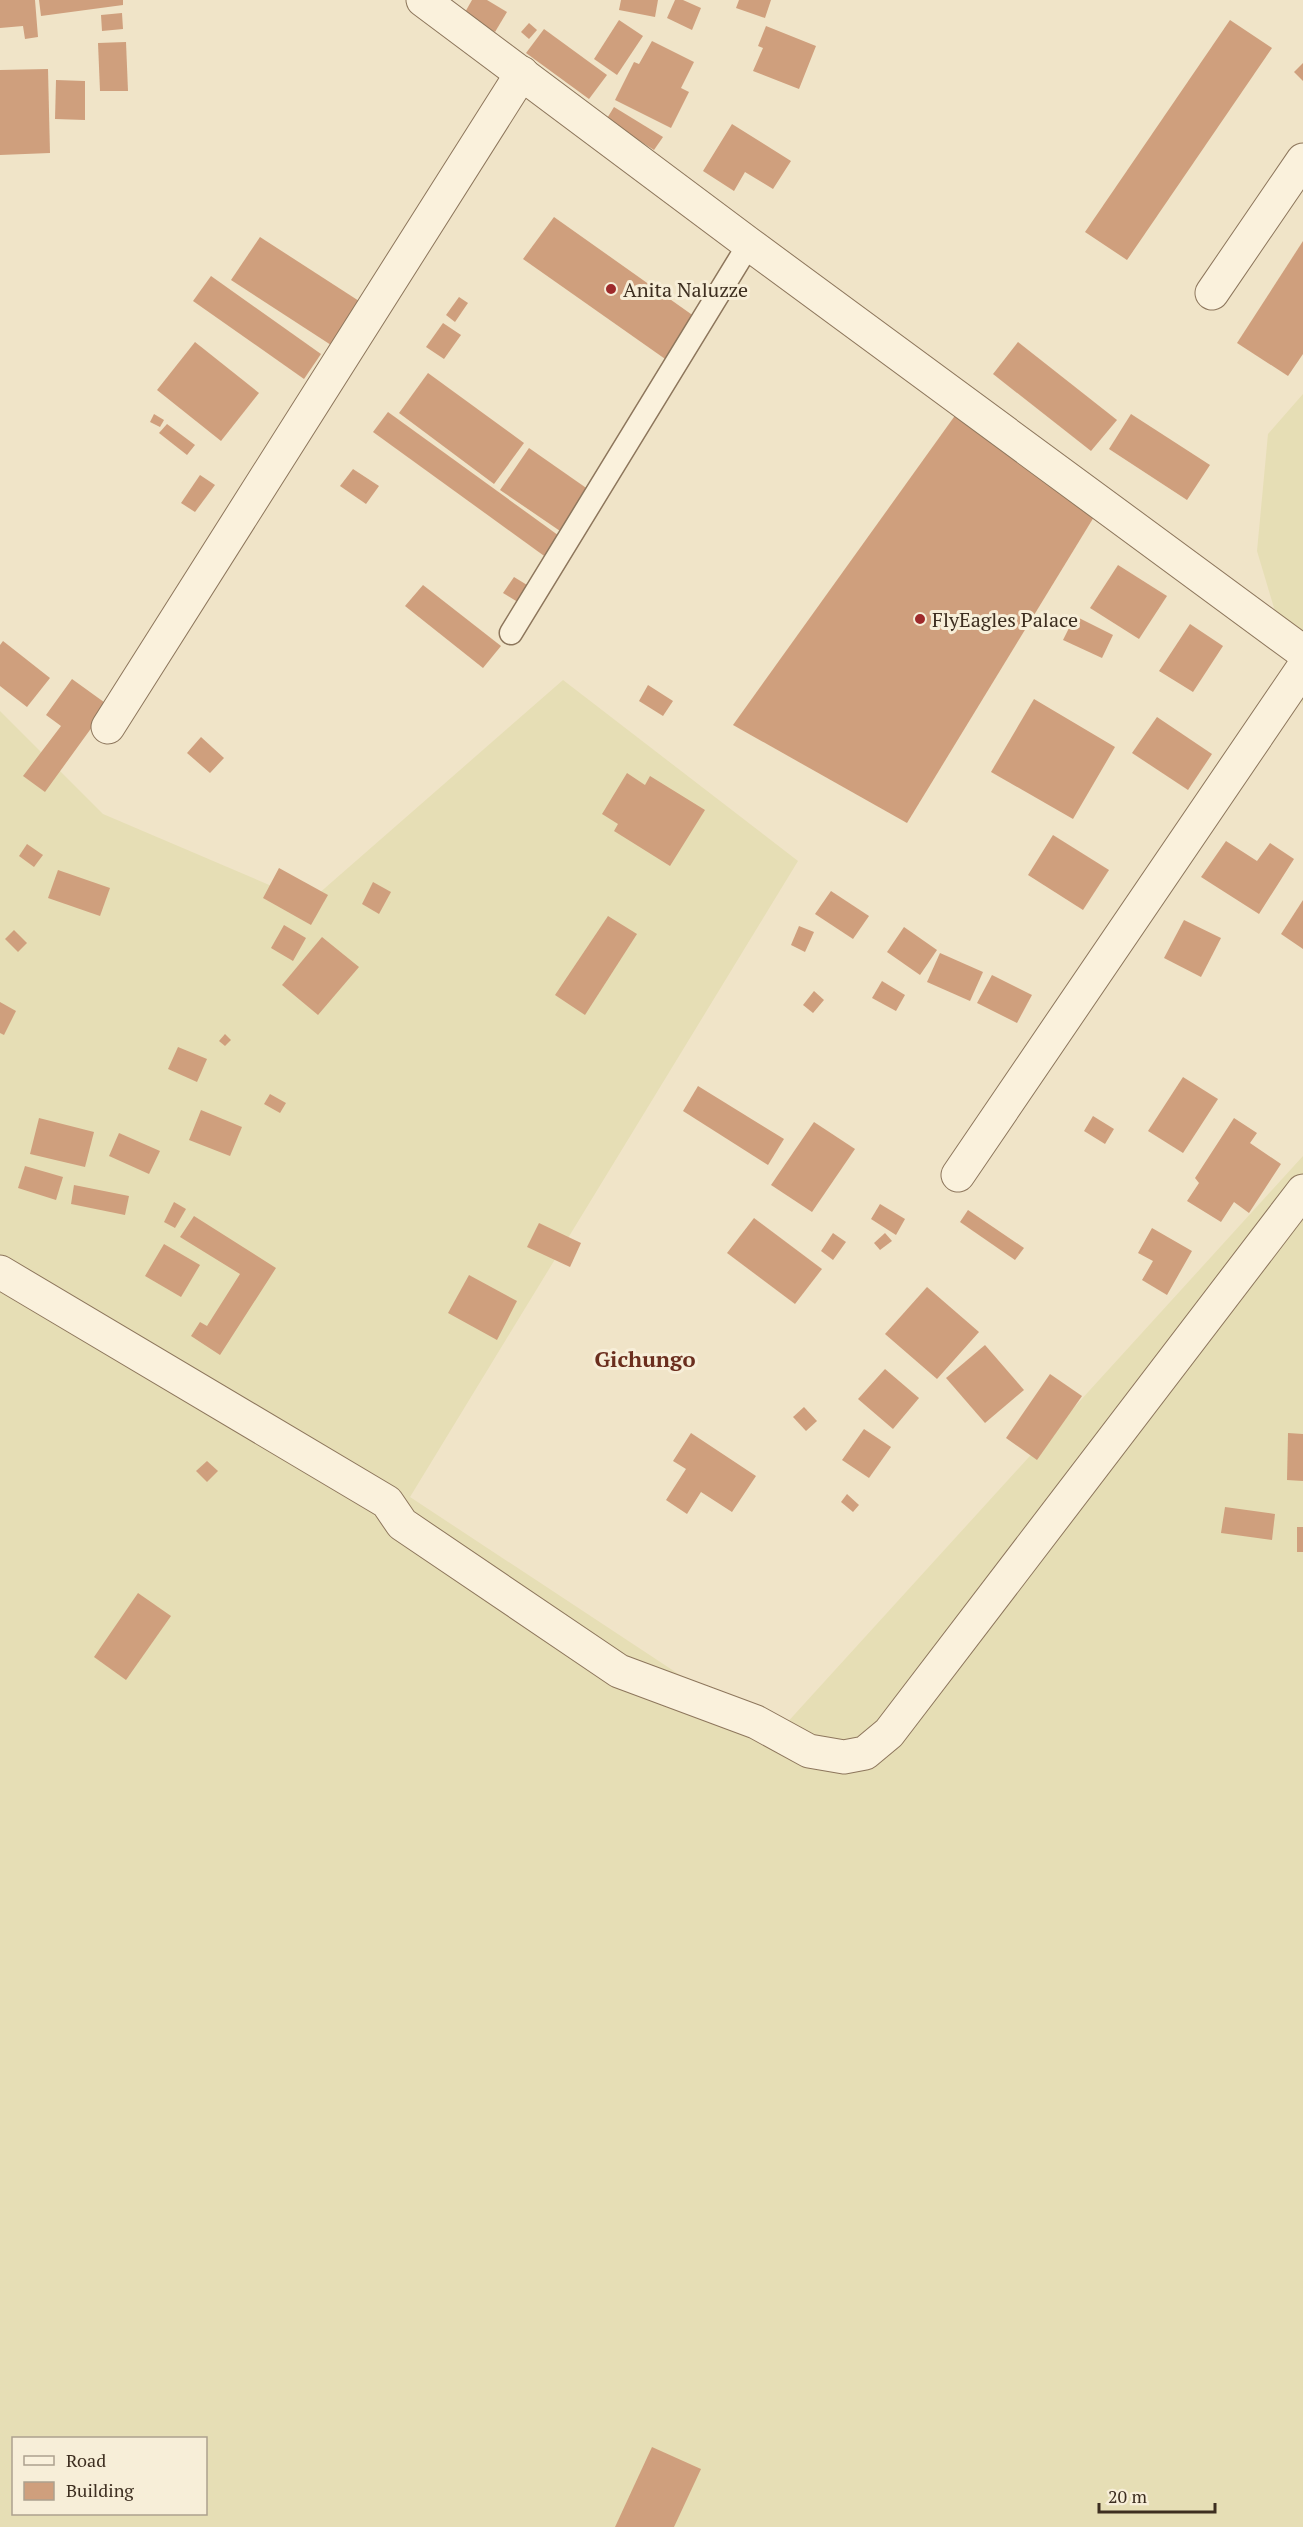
<svg xmlns="http://www.w3.org/2000/svg" width="1303" height="2527" font-family="'PT Serif',serif">
	<style>
		.farmland { fill: #e6deb5; fill-rule: evenodd }
		.building { fill: #cf9f7d }
		.lines { fill: none; stroke-linecap: round; stroke-linejoin: round }
		.lane-casing { stroke: #8d765c; stroke-width: 25 }
		.street-casing { stroke: #8d765c; stroke-width: 35 }
		.lane { stroke: #faf1dc; stroke-width: 22 }
		.street { stroke: #faf1dc; stroke-width: 33 }
		.poi-dot { fill: #9e2a2b; stroke: #f7eed8; stroke-width: 2 }
		.labels { text-anchor: middle; dominant-baseline: central; stroke-width: 6; stroke-linejoin: round; paint-order: stroke }
		.poi-label { font-size: 20px; fill: #3d2e20; stroke: #f7eed8; text-anchor: start }
		.quarter-label { font-size: 22px; font-weight: bold; fill: #6b2e1e; stroke: #f7eed8 }
	</style>
	<rect width="100%" height="100%" fill="#f0e4c8"/>
	<g class="farmland">
		<path d="M1303,394v311l-46,-154 11,-117z"/>
		<path d="M563,680l235,181 -388,636 364,240 529,-581v1371h-1303v-1816l103,103 206,88zM14,2438h192v76h-192z"/>
	</g>
	<g class="building">
		<path d="M0,0h35l3,37 -13,2 -2,-13 -23,2z"/>
		<path d="M39,0h84v5l-82,11z"/>
		<path d="M472,0h15l20,12 -12,20 -31,-18z"/>
		<path d="M621,0h37l-3,17 -36,-7z"/>
		<path d="M675,0h8l18,8 -9,22 -25,-12z"/>
		<path d="M739,0h32l-6,18 -29,-10z"/>
		<path d="M122,13l1,16 -21,2 -1,-16z"/>
		<path d="M619,20l24,16 -26,39 -23,-16z"/>
		<path d="M1230,20l42,28 -145,212 -42,-28z"/>
		<path d="M529,23l8,7 -8,9 -8,-7z"/>
		<path d="M766,26l50,20 -17,43 -46,-18 10,-23 -5,-2z"/>
		<path d="M544,29l63,46 -18,24 -63,-46z"/>
		<path d="M652,41l42,21 -13,26 8,4 -18,36 -56,-28 19,-38 5,2z"/>
		<path d="M126,42l2,49h-28l-2,-48z"/>
		<path d="M1303,63v18l-9,-9z"/>
		<path d="M48,69l2,84 -50,2v-85z"/>
		<path d="M56,80l29,1v39l-30,-1z"/>
		<path d="M614,107l49,30 -9,13 -48,-30z"/>
		<path d="M732,124l59,37 -18,28 -28,-17 -11,19 -31,-20z"/>
		<path d="M554,217l144,102 -30,42 -145,-102z"/>
		<path d="M260,237l99,64 -28,44 -100,-65z"/>
		<path d="M1303,241v113l-15,22 -51,-33z"/>
		<path d="M211,276l110,78 -17,25 -111,-78z"/>
		<path d="M459,297l9,6 -13,19 -9,-7z"/>
		<path d="M443,323l18,12 -17,24 -18,-12z"/>
		<path d="M195,342l64,51 -38,48 -64,-51z"/>
		<path d="M1018,342l99,78 -26,31 -98,-77z"/>
		<path d="M428,373l96,70 -30,41 -95,-71z"/>
		<path d="M959,410l138,102 -190,311 -174,-98z"/>
		<path d="M388,412l174,126 -15,20 -174,-126z"/>
		<path d="M154,414l10,6 -4,7 -10,-5z"/>
		<path d="M1131,414l79,51 -23,35 -78,-51z"/>
		<path d="M167,424l28,21 -8,10 -28,-22z"/>
		<path d="M529,448l63,44 -29,41 -63,-43z"/>
		<path d="M353,469l26,17 -13,18 -26,-18z"/>
		<path d="M200,475l15,10 -20,27 -14,-9z"/>
		<path d="M1118,565l49,31 -28,43 -49,-31z"/>
		<path d="M514,577l18,11 -11,16 -18,-11z"/>
		<path d="M423,585l78,61 -18,22 -78,-62z"/>
		<path d="M1075,616l38,19 -11,23 -39,-18z"/>
		<path d="M1190,624l33,22 -30,46 -34,-21z"/>
		<path d="M3,641l47,37 -23,29 -27,-21v-41z"/>
		<path d="M72,679l36,26 -63,87 -22,-16 38,-50 -15,-11z"/>
		<path d="M648,685l25,16 -10,15 -24,-15z"/>
		<path d="M1034,699l81,48 -42,72 -82,-47z"/>
		<path d="M1157,717l55,37 -24,36 -56,-37z"/>
		<path d="M201,737l23,21 -14,15 -23,-20z"/>
		<path d="M627,773l18,12 5,-9 55,34 -35,56 -56,-35 4,-7 -16,-10z"/>
		<path d="M1053,835l56,35 -26,40 -55,-35z"/>
		<path d="M1226,841l31,20 13,-18 24,16 -35,55 -58,-37z"/>
		<path d="M27,844l16,11 -9,12 -15,-11z"/>
		<path d="M279,868l49,27 -17,30 -48,-27z"/>
		<path d="M58,870l52,18 -10,28 -52,-18z"/>
		<path d="M373,882l18,10 -12,22 -17,-10z"/>
		<path d="M831,891l38,25 -16,23 -38,-25z"/>
		<path d="M1303,900v49l-22,-15z"/>
		<path d="M608,916l29,18 -52,81 -30,-20z"/>
		<path d="M1184,920l37,18 -20,39 -37,-19z"/>
		<path d="M284,925l22,13 -13,23 -22,-13z"/>
		<path d="M799,926l15,6 -9,20 -14,-7z"/>
		<path d="M904,927l33,23 -17,25 -33,-23z"/>
		<path d="M14,930l13,13 -9,9 -13,-13z"/>
		<path d="M322,937l37,30 -41,48 -36,-30z"/>
		<path d="M940,953l43,19 -13,29 -43,-19z"/>
		<path d="M992,975l40,20 -15,28 -40,-20z"/>
		<path d="M882,981l23,14 -9,16 -24,-13z"/>
		<path d="M814,991l10,9 -11,13 -10,-8z"/>
		<path d="M0,1002l16,9 -12,24 -4,-2z"/>
		<path d="M225,1034l6,6 -6,6 -6,-5z"/>
		<path d="M178,1047l29,12 -10,23 -29,-13z"/>
		<path d="M1183,1077l35,22 -35,54 -35,-22z"/>
		<path d="M698,1086l86,53 -16,26 -85,-54z"/>
		<path d="M270,1094l16,9 -6,10 -16,-9z"/>
		<path d="M201,1110l41,17 -12,29 -41,-16z"/>
		<path d="M1093,1116l21,13 -9,15 -21,-13z"/>
		<path d="M39,1118l55,14 -9,35 -55,-13z"/>
		<path d="M1234,1118l23,15 -7,10 31,21 -32,49 -15,-11 -13,20 -34,-21 12,-18 -4,-5z"/>
		<path d="M814,1122l41,27 -43,63 -41,-27z"/>
		<path d="M119,1133l41,18 -11,23 -40,-18z"/>
		<path d="M25,1166l38,11 -7,23 -38,-12z"/>
		<path d="M74,1185l55,11 -4,19 -54,-11z"/>
		<path d="M174,1202l12,7 -11,19 -11,-6z"/>
		<path d="M880,1204l25,15 -9,16 -25,-16z"/>
		<path d="M968,1210l56,38 -9,12 -55,-38z"/>
		<path d="M194,1216l82,52 -56,87 -29,-19 9,-14 7,4 33,-52 -60,-37z"/>
		<path d="M754,1218l68,51 -27,35 -68,-51z"/>
		<path d="M539,1223l42,20 -11,24 -43,-20z"/>
		<path d="M1152,1228l40,23 -25,44 -25,-15 11,-19 -15,-8z"/>
		<path d="M833,1233l13,9 -13,18 -12,-9z"/>
		<path d="M885,1233l7,8 -12,9 -6,-7z"/>
		<path d="M164,1244l36,21 -19,32 -36,-21z"/>
		<path d="M469,1275l48,26 -20,39 -49,-27z"/>
		<path d="M927,1287l52,45 -42,47 -52,-45z"/>
		<path d="M985,1345l39,45 -39,33 -39,-45z"/>
		<path d="M885,1369l34,29 -26,31 -35,-30z"/>
		<path d="M1050,1374l32,22 -45,64 -31,-22z"/>
		<path d="M804,1407l13,14 -11,10 -13,-14z"/>
		<path d="M864,1429l27,18 -22,31 -27,-18z"/>
		<path d="M691,1433l65,43 -24,36 -31,-20 -14,22 -21,-14 20,-31 -13,-8z"/>
		<path d="M1288,1433l15,1v47l-16,-1z"/>
		<path d="M207,1461l11,10 -11,11 -11,-11z"/>
		<path d="M847,1494l12,11 -6,7 -12,-10z"/>
		<path d="M1225,1507l50,7 -3,26 -51,-7z"/>
		<rect x="1297" y="1527" width="6" height="25"/>
		<path d="M138,1593l33,23 -45,64 -32,-23z"/>
		<path d="M652,2447l49,22 -27,58h-59z"/>
	</g>
	<g class="lines">
		<defs>
			<path id="lane" d="M511,633l238,-389"/>
			<g id="street">
				<path d="M423,0l326,244 554,408"/>
				<path d="M1212,293l91,-133"/>
				<path d="M108,727l414,-654"/>
				<path d="M958,1175l345,-507"/>
				<path d="M0,1272l387,230 15,22 217,147 137,51 53,29 35,6 21,-4 24,-20 414,-542"/>
			</g>
		</defs>
		<use href="#lane" class="lane-casing"/>
		<use href="#street" class="street-casing"/>
		<use href="#lane" class="lane"/>
		<use href="#street" class="street"/>
	</g>
	<g class="poi-dot">
		<circle cx="611" cy="289" r="6"/>
		<circle cx="920" cy="619" r="6"/>
	</g>
	<g class="labels">
		<g class="poi-label">
			<text x="623" y="289">Anita Naluzze</text>
			<text x="932" y="619">FlyEagles Palace</text>
		</g>
		<g class="quarter-label">
			<text x="645" y="1358">Gichungo</text>
		</g>
	</g>
	<rect x="12" y="2437" width="195" height="78" fill="#f7eed8" stroke="#ada18e" stroke-width="1.5"/>
	<rect x="24" y="2456" width="30" height="9" fill="#faf1dc" stroke="#ada18e" stroke-width="1.5"/>
	<text x="66" y="2467" font-size="18" fill="#3d2e20">Road</text>
	<rect x="24" y="2482" width="30" height="18" fill="#cf9f7d" stroke="#ada18e" stroke-width="1.5"/>
	<text x="66" y="2497" font-size="18" fill="#3d2e20">Building</text>
	<path d="M1099 2503v9h116v-9" fill="none" stroke="#3d2e20" stroke-width="3"/>
	<text x="1108" y="2503" font-size="18" fill="#3d2e20" stroke="#f7eed8" stroke-width="4.5" paint-order="stroke">20 m</text>
</svg>
